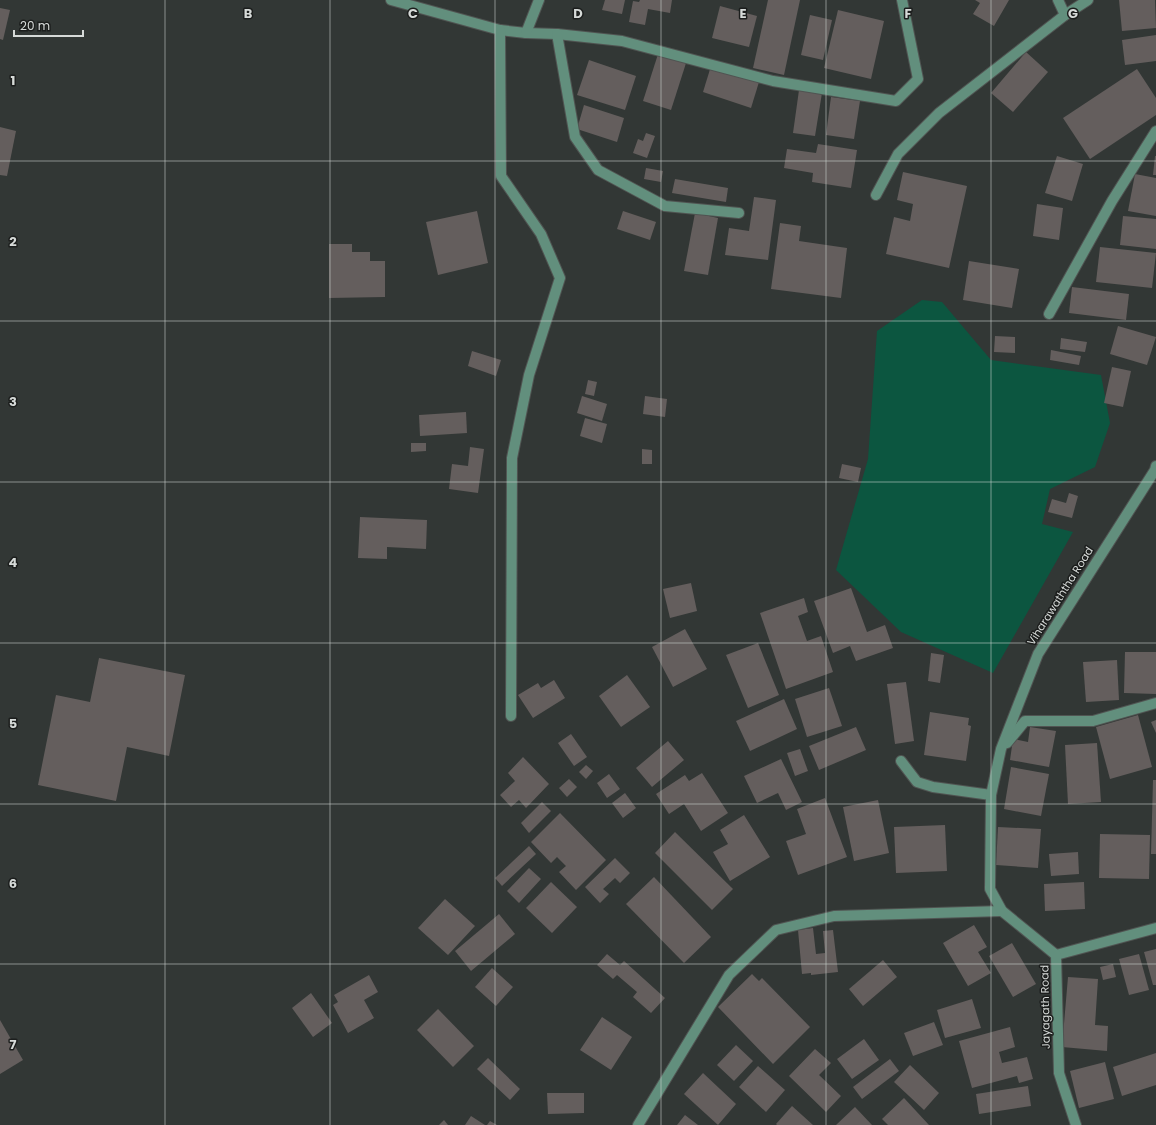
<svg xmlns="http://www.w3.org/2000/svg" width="1156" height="1125" font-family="Poppins,sans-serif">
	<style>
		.green { fill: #0c5640 }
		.building { fill: #645e5d }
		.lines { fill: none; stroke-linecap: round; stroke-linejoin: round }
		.minor-casing { stroke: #505452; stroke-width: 12 }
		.minor { stroke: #628f7d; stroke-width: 10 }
		.grid { fill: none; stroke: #d6dad8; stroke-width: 1; stroke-opacity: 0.55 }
		.labels { text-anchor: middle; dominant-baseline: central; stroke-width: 3; stroke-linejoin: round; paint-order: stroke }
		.street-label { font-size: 11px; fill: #d6dad8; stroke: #1c1e1d }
		.grid-label { font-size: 13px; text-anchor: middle; font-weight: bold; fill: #d6dad8; stroke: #1c1e1d; stroke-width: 3; stroke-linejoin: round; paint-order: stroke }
	</style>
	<rect width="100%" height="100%" fill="#323735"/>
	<path class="green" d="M922,300l20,2 49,58 110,15 9,48 -15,44 -45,22 -8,35 31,8 -80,141 -92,-41 -65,-62 32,-111 9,-128z"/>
	<g class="building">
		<path d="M605,0h20l-3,14 -20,-4z"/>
		<path d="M640,0h32l-2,13 -22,-4 -3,16 -16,-3 4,-21 6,1z"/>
		<path d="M768,0h32l-16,75 -31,-7z"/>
		<path d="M975,0h34l-15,26 -21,-12 7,-11z"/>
		<path d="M1119,0h36l1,28 -34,3z"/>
		<path d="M720,6l37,10 -8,31 -37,-9z"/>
		<path d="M0,8l10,2 -7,30 -3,-1z"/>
		<path d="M838,10l46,11 -13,58 -47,-11z"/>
		<path d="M810,15l22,5 -9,40 -22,-5z"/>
		<path d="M1156,35v26l-31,4 -3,-25z"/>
		<path d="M659,51l28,9 -16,50 -28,-9z"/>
		<path d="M1026,52l22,20 -35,40 -22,-19z"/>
		<path d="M589,60l47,16 -11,34 -48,-15z"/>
		<path d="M711,66l48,16 -8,26 -48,-16z"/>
		<path d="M1137,69l19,29v17l-66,44 -27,-41z"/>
		<path d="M799,90l23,3 -7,43 -22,-3z"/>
		<path d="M831,97l29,4 -6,38 -28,-4z"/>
		<path d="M584,105l40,13 -7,24 -40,-13z"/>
		<path d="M0,127l16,4 -9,45 -7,-1z"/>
		<path d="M646,133l9,3 -8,22 -14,-5 5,-14 5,2z"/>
		<path d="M818,144l39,6 -6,38 -39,-6 1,-9 -29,-5 3,-19 29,4z"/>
		<path d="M1057,156l26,8 -11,37 -27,-8z"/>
		<path d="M1155,156h1v19h-3z"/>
		<path d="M646,168l17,3 -2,11 -17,-3z"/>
		<path d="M903,172l64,14 -18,82 -63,-14 8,-37 16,4 3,-17 -16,-4z"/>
		<path d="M1135,174l21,4v38l-28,-5z"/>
		<path d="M675,179l53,9 -2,14 -54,-9z"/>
		<path d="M754,197l22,3 -8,60 -43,-5 4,-27 20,3z"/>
		<path d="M1037,204l26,4 -4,32 -26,-4z"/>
		<path d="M477,211l11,52 -50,12 -12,-53z"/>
		<path d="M623,211l33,11 -6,18 -33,-11z"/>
		<path d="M695,213l23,5 -10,57 -24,-4z"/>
		<path d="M1123,216l33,3v30l-36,-4z"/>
		<path d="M780,223l21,3 -2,15 48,7 -6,50 -70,-9z"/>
		<path d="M329,244h23v8h18v9h15v36l-56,1z"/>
		<path d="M1100,247l56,6 -4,35 -56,-6z"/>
		<path d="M969,261l50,8 -7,39 -49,-8z"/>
		<path d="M1072,287l57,7 -3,26 -57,-7z"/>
		<path d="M1118,326l38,11 -9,28 -37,-11z"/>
		<path d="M995,336l20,1v16l-21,-1z"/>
		<path d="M1061,338l26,4 -2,10 -25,-3z"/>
		<path d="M1051,350l30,6 -2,9 -29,-5z"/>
		<path d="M472,351l29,9 -5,16 -28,-10z"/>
		<path d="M1112,367l19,4 -8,36 -19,-4z"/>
		<path d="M588,380l9,2 -3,14 -9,-2z"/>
		<path d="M582,396l25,8 -5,17 -25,-8z"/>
		<path d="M645,396l22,3 -2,18 -22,-3z"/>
		<path d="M466,412l1,21 -47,3 -1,-21z"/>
		<path d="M585,418l22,6 -5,19 -22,-7z"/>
		<path d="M411,443h15v8l-15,1z"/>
		<path d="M470,447l14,2 -6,44 -29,-4 3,-25 16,2z"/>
		<path d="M642,449l10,1v14h-10z"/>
		<path d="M842,464l19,4 -3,14 -19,-4z"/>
		<path d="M1069,493l9,3 -6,22 -24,-6 4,-13 14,4z"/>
		<path d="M360,517l67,3 -1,29 -39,-2v12l-29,-1z"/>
		<path d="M691,583l6,28 -27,7 -7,-29z"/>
		<path d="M851,588l16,44 18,-7 8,23 -37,13 -6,-15 -17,7 -19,-52z"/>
		<path d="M804,598l4,14 -10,4 9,25 14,-5 12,36 -47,17 -26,-76z"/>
		<path d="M685,629l22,40 -34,18 -21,-40z"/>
		<path d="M758,643l21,52 -31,13 -22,-53z"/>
		<path d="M1125,652h31v42l-32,-1z"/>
		<path d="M931,653l13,2 -4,28 -12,-2z"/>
		<path d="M99,658l86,17 -16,81 -42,-9 -11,54 -78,-16 18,-90 34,7z"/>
		<path d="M1117,660l2,40 -33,2 -3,-40z"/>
		<path d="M627,675l23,32 -29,20 -22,-31z"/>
		<path d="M554,680l11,18 -32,20 -15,-23 20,-12 3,5z"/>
		<path d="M906,682l8,59 -19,3 -8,-60z"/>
		<path d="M829,688l13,38 -35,11 -12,-38z"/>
		<path d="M784,699l13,30 -47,22 -14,-30z"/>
		<path d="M930,712l39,6 -1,7 3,1 -5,35 -42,-6z"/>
		<path d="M1138,715l14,52 -42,12 -14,-52z"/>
		<path d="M1156,720v13l-5,-11z"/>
		<path d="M856,727l10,23 -47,20 -10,-24z"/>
		<path d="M1030,727l26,4 -7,36 -39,-7 3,-21 15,3z"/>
		<path d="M571,734l16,23 -13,9 -16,-23z"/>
		<path d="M668,741l16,19 -32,27 -16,-19z"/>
		<path d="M1097,743l4,59 -33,2 -3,-59z"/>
		<path d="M800,749l8,22 -13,5 -8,-23z"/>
		<path d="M523,757l26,27 -23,24 -7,-8 -8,7 -11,-12 15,-14 -7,-8z"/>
		<path d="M781,759l21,43 -16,8 -8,-17 -21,10 -13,-27z"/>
		<path d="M586,765l7,6 -7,8 -7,-7z"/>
		<path d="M1011,767l38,7 -8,42 -37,-7z"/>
		<path d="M702,773l26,40 -27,18 -17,-27 -15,10 -13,-20 29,-19 4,6z"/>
		<path d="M609,774l11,15 -13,9 -10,-15z"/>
		<path d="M569,779l8,8 -10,10 -8,-9z"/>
		<path d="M1153,780h3v74h-5z"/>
		<path d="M625,793l11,15 -13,10 -11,-15z"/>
		<path d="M825,798l22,59 -49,18 -12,-34 20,-7 -9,-25z"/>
		<path d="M878,800l11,53 -35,8 -11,-54z"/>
		<path d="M542,802l9,9 -22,22 -8,-10z"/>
		<path d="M560,813l46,47 -30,30 -17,-18 7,-6 -9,-9 -6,6 -20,-21z"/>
		<path d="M744,815l26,42 -40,24 -17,-29 15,-8 -8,-14z"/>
		<path d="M945,825l2,46 -51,2 -2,-46z"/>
		<path d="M998,827l43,2 -3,39 -42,-3z"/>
		<path d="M675,832l58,57 -21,21 -57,-57z"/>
		<path d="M1100,834l50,1 -1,44 -50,-1z"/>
		<path d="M529,846l7,8 -34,32 -7,-8z"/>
		<path d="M1078,852l1,22 -28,2 -2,-22z"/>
		<path d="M615,858l15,15 -10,10 -5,-5 -12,11 6,5 -9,9 -15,-16z"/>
		<path d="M529,868l12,11 -22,24 -12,-12z"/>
		<path d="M654,877l57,60 -27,26 -58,-59z"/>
		<path d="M551,882l26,25 -25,26 -26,-25z"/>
		<path d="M1084,882l1,27 -40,2 -1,-27z"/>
		<path d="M445,899l30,27 -27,29 -30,-27z"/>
		<path d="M499,914l16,20 -44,37 -16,-20z"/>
		<path d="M974,925l13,22 -9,5 13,21 -23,13 -25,-43z"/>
		<path d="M813,928l3,26 9,-1 -2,-22 10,-1 5,42 -27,3v-2l-9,1 -4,-44z"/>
		<path d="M1012,943l24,41 -23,13 -24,-41z"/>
		<path d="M1156,949v36h-3l-9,-33z"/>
		<path d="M607,954l13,11 4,-4 41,37 -14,15 -18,-16 4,-5 -20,-17 -4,4 -16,-14z"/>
		<path d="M1139,954l10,36 -20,5 -10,-36z"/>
		<path d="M883,960l14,17 -34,29 -14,-17z"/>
		<path d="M1113,964l3,13 -13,3 -3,-13z"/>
		<path d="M492,968l21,19 -17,19 -21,-19z"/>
		<path d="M752,974l7,7 3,-3 48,49 -37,37 -55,-57z"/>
		<path d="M369,975l9,17 -14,8 10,18 -26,15 -15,-28 5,-3 -4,-7z"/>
		<path d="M1068,977l30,2 -3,46 13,1 -1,25 -45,-4z"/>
		<path d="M311,993l21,30 -19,14 -21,-29z"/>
		<path d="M972,999l9,29 -36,10 -8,-28z"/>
		<path d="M438,1009l36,37 -21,21 -36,-37z"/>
		<path d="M602,1017l30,20 -21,33 -31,-20z"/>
		<path d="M0,1020l23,40 -23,14z"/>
		<path d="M934,1022l9,23 -30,11 -9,-23z"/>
		<path d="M1010,1027l5,20 -16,5 3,11 25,-6 6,22 -14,4 -2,-7 -45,12 -13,-47z"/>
		<path d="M864,1039l15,21 -27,19 -15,-20z"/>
		<path d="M736,1045l17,16 -19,20 -17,-16z"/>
		<path d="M815,1049l16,14 -12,12 22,21 -15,16 -37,-36z"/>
		<path d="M1156,1053v32l-34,11 -9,-29z"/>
		<path d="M488,1058l32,31 -10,11 -33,-31z"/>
		<path d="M890,1059l9,12 -37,28 -9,-12z"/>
		<path d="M1105,1062l9,37 -35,9 -9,-37z"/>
		<path d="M910,1065l29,28 -15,17 -30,-28z"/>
		<path d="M758,1066l27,24 -19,22 -27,-25z"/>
		<path d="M703,1073l33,31 -18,21 -34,-31z"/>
		<path d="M1028,1086l3,20 -52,8 -3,-20z"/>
		<path d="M547,1093h37v20l-36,1z"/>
		<path d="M904,1098l25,27h-41l-6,-6z"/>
		<path d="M792,1106l21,19h-36l-1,-1z"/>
		<path d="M855,1107l17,18h-36z"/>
		<path d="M685,1115l13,10h-21z"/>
		<path d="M471,1116l14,9h-20z"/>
		<path d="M444,1120l4,5h-9z"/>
		<path d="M490,1121l7,4h-10z"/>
	</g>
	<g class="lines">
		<defs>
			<g id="minor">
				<path d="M391,0l109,30 26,3 31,1 65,7 151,40 123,20 22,-22 -16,-79"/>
				<path d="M1058,0l7,15"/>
				<path d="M500,30l1,146 40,58 19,44 -31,97 -17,83 -1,258"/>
				<path d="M526,33l13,-33"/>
				<path d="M557,34l18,103 23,33 67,36 74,7"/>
				<path d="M876,195l22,-41 41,-41 126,-98 23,-15"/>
				<path d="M1049,314l63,-113 44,-70"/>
				<path d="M1007,743l18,-22h68l63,-18"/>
				<path d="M901,761l16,21 16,5 58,8"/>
				<path d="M1056,955l100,-27"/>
				<path d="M638,1125l91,-150 47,-45 58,-14 168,-5"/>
				<path d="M1076,1125l-17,-52 -3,-118 -54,-44 -12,-22 1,-94 10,-46 37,-95 117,-184 1,-4"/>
			</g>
		</defs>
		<use href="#minor" class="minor-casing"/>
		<use href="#minor" class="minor"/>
	</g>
	<path class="grid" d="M165,0v1125M330,0v1125M495,0v1125M661,0v1125M826,0v1125M991,0v1125M0,161h1156M0,321h1156M0,482h1156M0,643h1156M0,804h1156M0,964h1156"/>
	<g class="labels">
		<g class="street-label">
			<text transform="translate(1060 596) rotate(-58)">Viharawaththa Road</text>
			<text transform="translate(1045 1007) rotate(-91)">Jayagath Road</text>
		</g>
	</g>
	<g class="grid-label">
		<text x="248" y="18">B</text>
		<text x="413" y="18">C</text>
		<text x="578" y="18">D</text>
		<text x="743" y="18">E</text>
		<text x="908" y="18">F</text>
		<text x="1073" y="18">G</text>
		<text x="13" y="85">1</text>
		<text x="13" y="246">2</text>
		<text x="13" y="406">3</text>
		<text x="13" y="567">4</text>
		<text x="13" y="728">5</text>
		<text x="13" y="888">6</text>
		<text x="13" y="1049">7</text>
	</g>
	<path d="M14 30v6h69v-6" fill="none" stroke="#d6dad8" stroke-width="2"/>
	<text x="20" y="30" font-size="12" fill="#d6dad8" stroke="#1c1e1d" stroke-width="3" paint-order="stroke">20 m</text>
</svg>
